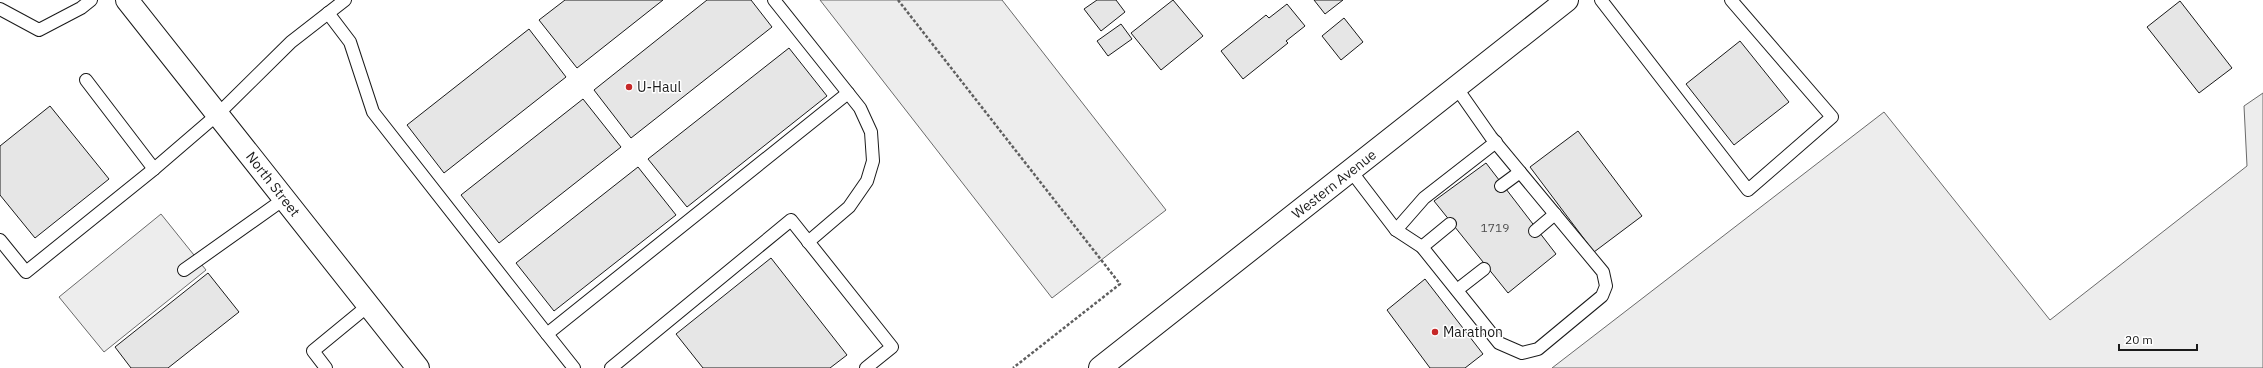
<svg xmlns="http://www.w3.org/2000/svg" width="2263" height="368" font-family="'IBM Plex Sans',sans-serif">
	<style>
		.built { fill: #ededed; stroke: #6a6a6a }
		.building { fill: #e6e6e6; stroke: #1a1a1a }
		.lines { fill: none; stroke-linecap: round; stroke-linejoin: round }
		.service-casing { stroke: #1a1a1a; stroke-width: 14 }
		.minor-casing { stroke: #1a1a1a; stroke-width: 24 }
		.secondary-casing { stroke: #1a1a1a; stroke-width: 24 }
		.path { stroke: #5f5f5f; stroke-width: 2.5; stroke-dasharray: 3 2; stroke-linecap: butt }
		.service { stroke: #fff; stroke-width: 12 }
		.minor { stroke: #fff; stroke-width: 22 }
		.secondary { stroke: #fff; stroke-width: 22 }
		.poi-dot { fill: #c62828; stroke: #fff; stroke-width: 1.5 }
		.labels { text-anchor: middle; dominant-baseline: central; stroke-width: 3; stroke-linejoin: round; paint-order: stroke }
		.number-label { font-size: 12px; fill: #4d4d4d }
		.poi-label { font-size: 14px; fill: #1a1a1a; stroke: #fff; text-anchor: start }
		.street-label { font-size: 14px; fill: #1a1a1a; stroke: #fff }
	</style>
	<rect width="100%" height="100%" fill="#fff"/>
	<g class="built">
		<path d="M820,0h182l164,210 -114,88z"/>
		<path d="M2263,93v275h-711l332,-256 166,208 197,-154 -3,-60z"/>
		<path d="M161,214l45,56 -102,82 -45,-55z"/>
	</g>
	<g class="building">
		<path d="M565,0h98l-86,68 -38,-48z"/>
		<path d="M707,0h44l21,27 -141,111 -37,-48z"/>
		<path d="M1097,0h19l9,12 -24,19 -17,-22z"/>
		<path d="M1173,0l30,36 -42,34 -30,-37z"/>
		<path d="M1314,0h29l-18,14z"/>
		<path d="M2180,1l52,67 -33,25 -52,-66z"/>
		<path d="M1287,4l18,22 -19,15 2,2 -45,36 -22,-28 45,-36 3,3z"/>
		<path d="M1344,18l19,24 -22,18 -19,-24z"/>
		<path d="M1121,24l11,15 -24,17 -11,-15z"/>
		<path d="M529,29l37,48 -122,96 -37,-48z"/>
		<path d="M1740,41l49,61 -55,43 -48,-61z"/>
		<path d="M789,48l38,48 -140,111 -39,-48z"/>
		<path d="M583,99l38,48 -122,96 -38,-48z"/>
		<path d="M50,106l59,73 -74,59 -35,-43v-49z"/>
		<path d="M1578,131l64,85 -48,36 -64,-85z"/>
		<path d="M1486,163l70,91 -48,39 -74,-92z"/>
		<path d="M638,167l38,48 -122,96 -38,-48z"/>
		<path d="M771,258l76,97 -17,13h-127l-27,-34z"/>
		<path d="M208,273l31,39 -71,56h-37l-16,-21z"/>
		<path d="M1425,279l58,75 -18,14h-35l-43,-58z"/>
	</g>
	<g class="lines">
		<defs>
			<g id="service">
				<path d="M774,0l86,108 11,24 2,29 -6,20 -18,26 -41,35"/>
				<path d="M1601,0l147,190 84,-73 -101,-117"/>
				<path d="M0,9l39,21 42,-22 10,-8"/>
				<path d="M328,13l22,29 23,70 174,222 301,-241"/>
				<path d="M86,80l68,89 64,-55 73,-72 54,-42"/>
				<path d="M1351,171l45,59 26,17 77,96 23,10 16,-4 64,-53 4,-10 -3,-14 -112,-135 -35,-50"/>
				<path d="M1501,186l19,-14"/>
				<path d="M1396,230l28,-32 72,-56"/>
				<path d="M1535,231l20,-17"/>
				<path d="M0,240l26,32 128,-103"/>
				<path d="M1422,247l28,-23"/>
				<path d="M184,270l100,-71"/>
				<path d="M1457,290l27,-21"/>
				<path d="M547,334l27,34"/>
				<path d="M326,368l-13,-17 56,-46"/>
				<path d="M611,368l180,-148 101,127 -26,21"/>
			</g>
			<path id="minor" d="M127,0l291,368"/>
			<path id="secondary" d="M1100,368l467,-368"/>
		</defs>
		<use href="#service" class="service-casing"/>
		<use href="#minor" class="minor-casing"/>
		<use href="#secondary" class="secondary-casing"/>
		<path class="path" d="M898,0l222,284 -107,84"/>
		<use href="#service" class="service"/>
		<use href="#minor" class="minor"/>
		<use href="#secondary" class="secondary"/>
	</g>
	<g class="poi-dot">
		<circle cx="629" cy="87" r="4"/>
		<circle cx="1435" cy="332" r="4"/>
	</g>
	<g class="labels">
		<g class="number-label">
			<text x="1495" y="227">1719</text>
		</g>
		<g class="poi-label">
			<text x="637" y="87">U-Haul</text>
			<text x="1443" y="332">Marathon</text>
		</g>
		<g class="street-label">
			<text transform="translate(273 184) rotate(52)">North Street</text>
			<text transform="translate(1334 184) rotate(-38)">Western Avenue</text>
		</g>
	</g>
	<path d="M2119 344v6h78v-6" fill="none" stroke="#1a1a1a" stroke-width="2"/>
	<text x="2125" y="344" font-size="12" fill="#1a1a1a" stroke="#ffffff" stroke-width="3" paint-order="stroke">20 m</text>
</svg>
